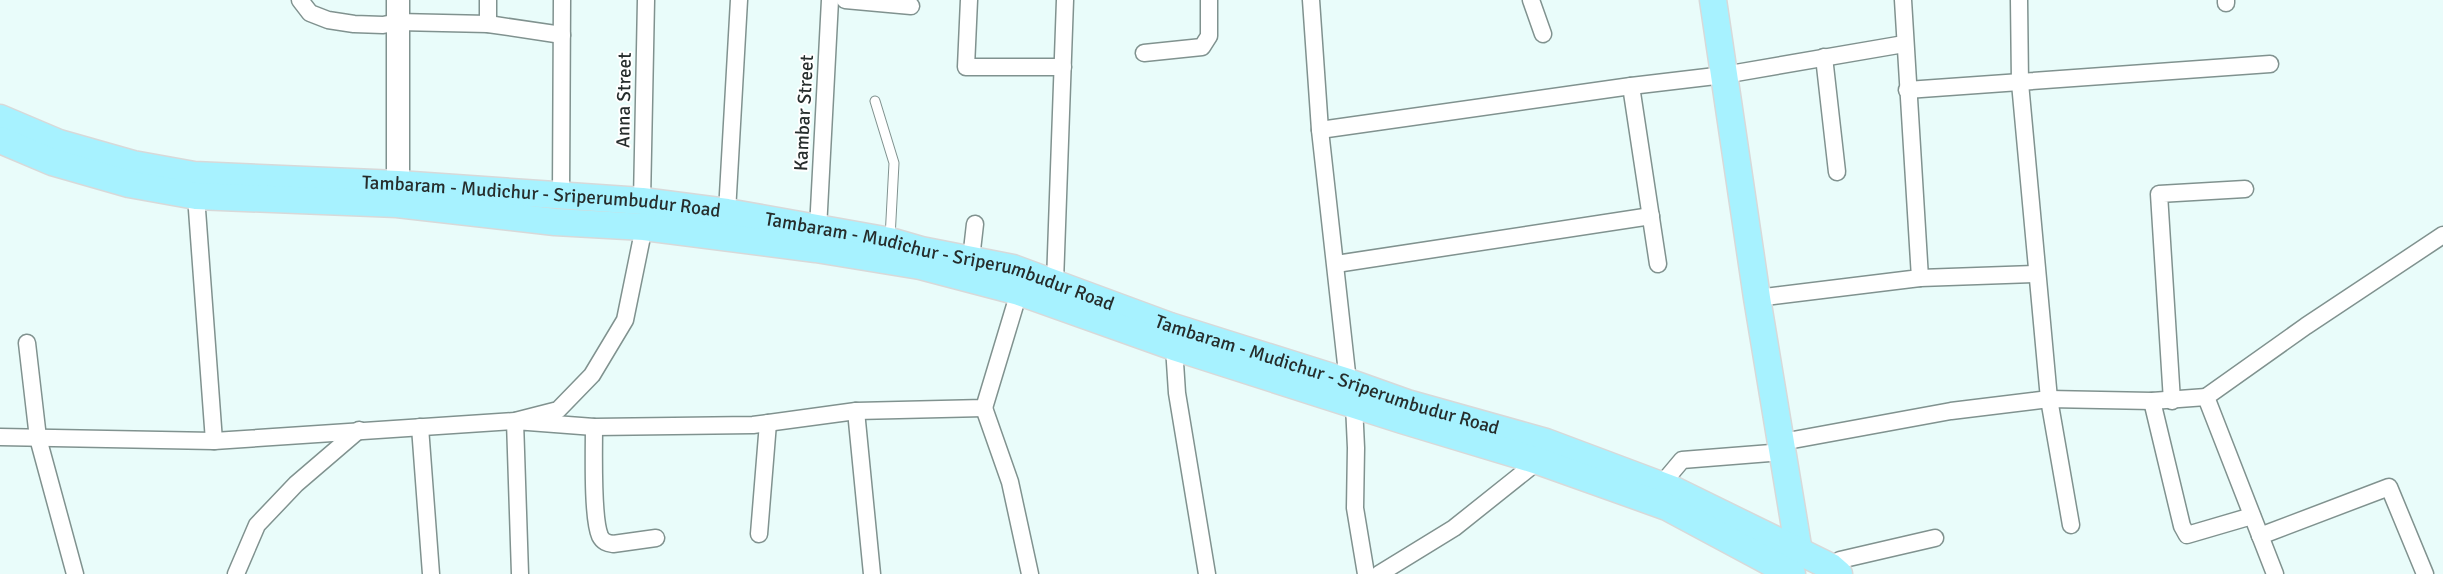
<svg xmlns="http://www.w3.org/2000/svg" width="2443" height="574" font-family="Signika,sans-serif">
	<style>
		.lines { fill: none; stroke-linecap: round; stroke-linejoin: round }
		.lane-casing { stroke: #80928f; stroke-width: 11 }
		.street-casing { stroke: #80928f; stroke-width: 19 }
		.secondary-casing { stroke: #80928f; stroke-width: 25 }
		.primary-casing { stroke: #d8d9d9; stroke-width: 29 }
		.lane { stroke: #fff; stroke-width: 9 }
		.street { stroke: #fff; stroke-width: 16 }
		.secondary { stroke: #fff; stroke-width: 22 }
		.primary { stroke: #a7f2ff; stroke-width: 26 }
		.labels { text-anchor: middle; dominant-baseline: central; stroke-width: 4; stroke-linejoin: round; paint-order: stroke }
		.street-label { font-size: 19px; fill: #262d2c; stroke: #fff }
	</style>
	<rect width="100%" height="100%" fill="#e9fcfa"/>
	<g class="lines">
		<defs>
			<path id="lane" d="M875,101l19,62 -4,75"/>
			<g id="street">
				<path d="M300,0l10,13 18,7 26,4 29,1 15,-3 90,2 74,11"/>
				<path d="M845,0l66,6"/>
				<path d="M969,0l-3,67h97"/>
				<path d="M1311,0l9,130 28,252"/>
				<path d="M1531,0l12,34"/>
				<path d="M2226,0v3"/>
				<path d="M488,24v-24"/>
				<path d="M1144,53l58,-6 7,-11v-36"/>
				<path d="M1824,57l13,115"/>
				<path d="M1631,86l27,178"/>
				<path d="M1907,90l363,-26"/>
				<path d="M1320,130l311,-44 93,-11 180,-31"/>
				<path d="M561,194l1,-194"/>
				<path d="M196,196l18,245"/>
				<path d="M642,201l4,-201"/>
				<path d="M727,212l12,-212"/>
				<path d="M818,229l12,-229"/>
				<path d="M971,259l4,-35"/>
				<path d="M1336,264l315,-48"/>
				<path d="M1920,278l117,-4"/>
				<path d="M1055,282l10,-282"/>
				<path d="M1757,298l163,-20 -17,-278"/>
				<path d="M27,343l11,95 37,136"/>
				<path d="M1174,347l3,46 30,181"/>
				<path d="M2152,401l30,125 5,9 65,-19"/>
				<path d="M2172,401l-13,-207 86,-5"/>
				<path d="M1354,404l2,44 -1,60 11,66"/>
				<path d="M984,408l26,74 20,92"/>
				<path d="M856,411l16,163"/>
				<path d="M420,427l11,147"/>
				<path d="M594,427c0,24 -2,91 6,109 3,6 7,7 13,8l43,-6"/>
				<path d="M0,437l214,4 301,-20 43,-11 34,-35 33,-55 19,-93"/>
				<path d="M1782,442l169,-31 98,-12 -29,-316 -1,-83"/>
				<path d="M1661,485l21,-25 102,-8"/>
				<path d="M2071,525l-22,-126 103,2 54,-4"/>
				<path d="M759,534l9,-111"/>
				<path d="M2260,536l129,-49 36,87"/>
				<path d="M1831,567l9,-7 95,-22"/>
				<path d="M236,574l21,-49 39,-41 63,-54"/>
				<path d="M520,574l-5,-153 79,6 159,-2 103,-14 128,-3 35,-116"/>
				<path d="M1379,574l75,-46 84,-67 2,-5"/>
				<path d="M2275,574l-69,-177 100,-71 137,-91"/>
			</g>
			<path id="secondary" d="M398,0v184"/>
			<g id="primary">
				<path d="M1713,0l44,298 42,254"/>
				<path id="s1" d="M0,118l59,25 74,21 61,11 204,9 244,17 85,11 163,29 31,9 92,18 157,58 178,56 59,21 139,39 128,48 157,77 8,7"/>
				<path d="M0,140l52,22 77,22 67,12 201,8 158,18 89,5 172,22 104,17 99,26 155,55 228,73 136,41 129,46 125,67"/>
			</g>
		</defs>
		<use href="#lane" class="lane-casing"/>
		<use href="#street" class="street-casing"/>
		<use href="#secondary" class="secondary-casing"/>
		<use href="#primary" class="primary-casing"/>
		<use href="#lane" class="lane"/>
		<use href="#street" class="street"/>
		<use href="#secondary" class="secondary"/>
		<use href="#primary" class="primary"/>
	</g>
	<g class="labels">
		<g class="street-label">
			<text transform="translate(624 100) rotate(-89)">Anna Street</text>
			<text transform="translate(804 113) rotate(-87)">Kambar Street</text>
			<text stroke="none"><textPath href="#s1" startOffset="551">Tambaram - Mudichur - Sriperumbudur Road</textPath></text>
			<text stroke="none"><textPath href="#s1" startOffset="956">Tambaram - Mudichur - Sriperumbudur Road</textPath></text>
			<text stroke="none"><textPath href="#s1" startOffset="1361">Tambaram - Mudichur - Sriperumbudur Road</textPath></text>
		</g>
	</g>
</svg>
